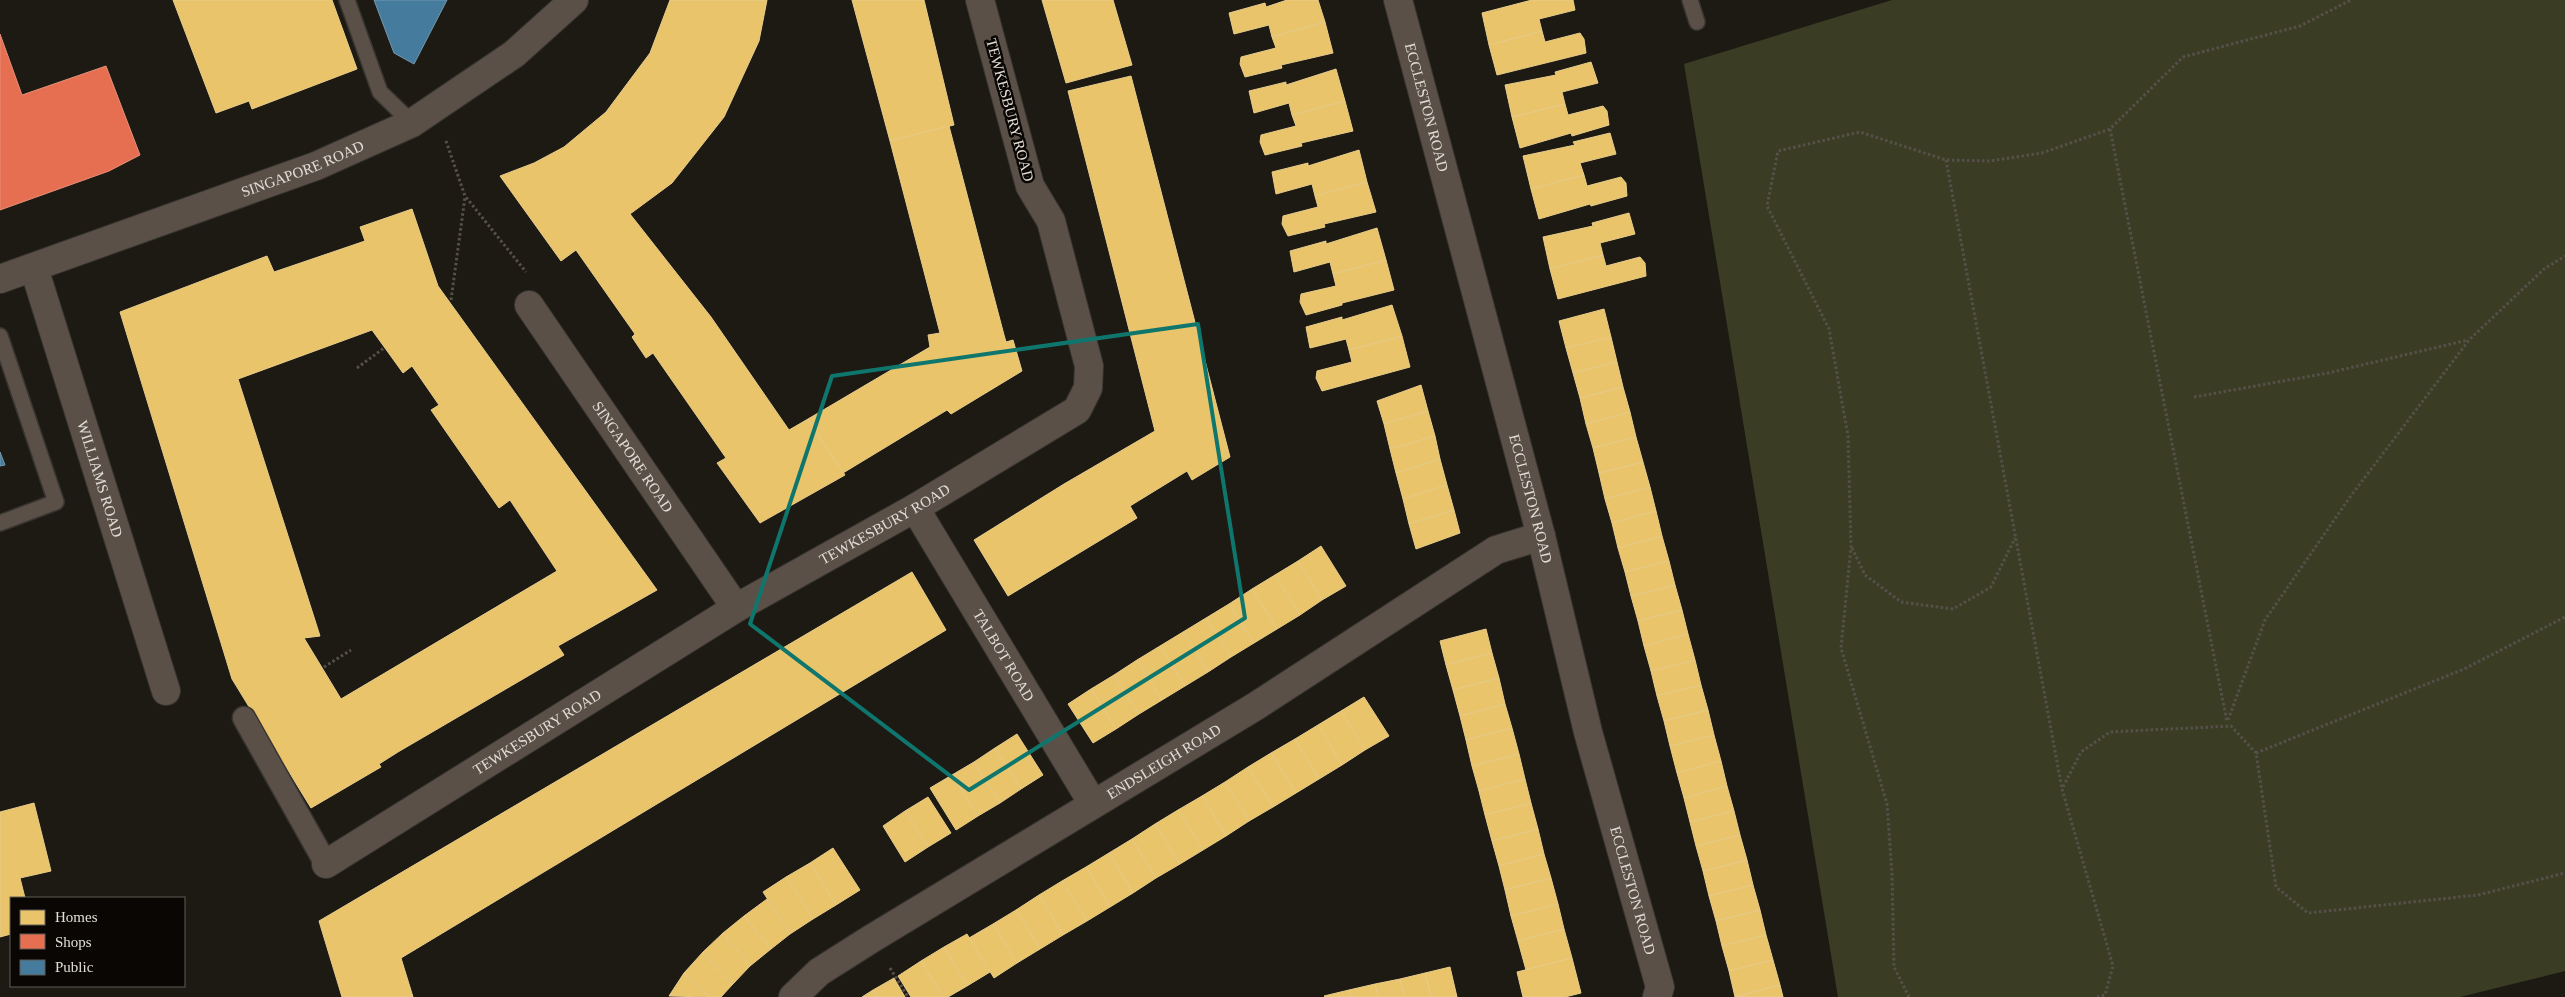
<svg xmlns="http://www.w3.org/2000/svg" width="2565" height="997" font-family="Georgia,serif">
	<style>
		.green { fill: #3a3d24 }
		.homes { fill: #e9c46a; stroke: #e7cc8a; fill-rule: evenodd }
		.shops { fill: #e76f51; stroke: #e69079 }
		.public { fill: #457b9d; stroke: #7498ae }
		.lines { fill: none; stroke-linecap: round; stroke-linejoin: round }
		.service-casing { stroke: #383430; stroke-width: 18 }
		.pedestrian-casing { stroke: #383430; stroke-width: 25 }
		.minor-casing { stroke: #383430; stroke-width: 30 }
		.path { stroke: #57504a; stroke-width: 3; stroke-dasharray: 2.5 2.5; stroke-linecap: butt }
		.service { stroke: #5a5048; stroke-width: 15 }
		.pedestrian { stroke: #5a5048; stroke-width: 22 }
		.minor { stroke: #5a5048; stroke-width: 28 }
		.marked { fill: none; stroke: #0f766e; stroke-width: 4; stroke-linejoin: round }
		.labels { text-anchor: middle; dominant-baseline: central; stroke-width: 5; stroke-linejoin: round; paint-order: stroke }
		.street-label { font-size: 15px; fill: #e2ddd6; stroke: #090603 }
	</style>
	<rect width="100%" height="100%" fill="#1d1a14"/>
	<path class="green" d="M1892,0h673v971l-105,26h-622l-154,-933z"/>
	<g class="homes">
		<path d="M173,0h159l25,69 -105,40 -3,-8 -33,12z"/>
		<path d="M670,0h97l-8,41 -35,76 -52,66 -42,31 81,103 78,113 19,-11 37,56 -85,48 -43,-60 9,-5 -73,-105 -7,5 -14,-21 3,-3 -59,-84 -15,11 -61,-85 34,-13 30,-16 42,-35 44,-59z"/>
		<path d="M852,0h72l30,125 -64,16z"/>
		<path d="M1042,0h71l19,65 -66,18z"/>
		<path d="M1287,0h31l7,22 -53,15 -3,-12 -35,9 -5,-21 36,-10 1,4z"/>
		<path d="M1532,0h41l2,10 -36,9 3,12 -53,14 -7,-32z"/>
		<path d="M1325,22l8,31 -52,12 1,3 -37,9 -5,-13 1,-7 35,-9 -4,-11z"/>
		<path d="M1542,31l3,11 35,-9 4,6 2,14 -89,22 -8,-30z"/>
		<path d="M1591,62l7,21 -36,9 3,12 -53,13 -7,-32 51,-10 -1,-3z"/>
		<path d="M1336,69l9,32 -53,14 -3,-12 -35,10 -5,-22 37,-9v3z"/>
		<path d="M1131,76l99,381 -38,23 -5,-9 -57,35 7,12 -129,78 -34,-56 90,-56 91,-53 -87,-340z"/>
		<path d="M1345,101l8,30 -52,12 1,3 -37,9 -5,-13 1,-7 35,-9 -4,-11z"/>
		<path d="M1565,104l3,11 35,-9 4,5 2,14 -37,11 -1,-3 -51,15 -8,-31z"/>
		<path d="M949,126l55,209 2,7 7,-2 9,31 -71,43 -4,-4 -104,63 -35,-54 122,-72 -2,-12 12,-2 -50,-192z"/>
		<path d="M1610,133l6,21 -36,9 4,12 -53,14 -8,-33 52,-11 -2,-3z"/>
		<path d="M1359,150l8,32 -52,14 -3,-12 -36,10 -4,-22 36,-9v3z"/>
		<path d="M1584,175l3,11 34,-9 5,6 1,13 -36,10 -1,-2 -51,15 -8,-30z"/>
		<path d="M1367,182l9,30 -52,12 1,3 -37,9 -6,-12 1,-8 35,-9 -3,-11z"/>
		<path d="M412,209l26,77 219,304 -99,56 6,9 -166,97 -19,12 2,3 -70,41 -79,-129 -112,-367 147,-56 7,16 91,-31 -5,-14zM372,330l31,43 9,-7 27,39 -8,5 68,98 11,-8 47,71 -216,128 -37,-61 16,-2 -82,-257z"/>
		<path d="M1629,213l6,21 -35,9 3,12 -53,14 -7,-32 50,-11 -1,-3z"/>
		<path d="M1377,228l9,32 -53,14 -3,-12 -36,10 -4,-21 36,-10v3z"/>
		<path d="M1603,255l3,11 34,-9 5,6 1,13 -88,23 -8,-30z"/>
		<path d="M1386,260l8,30 -52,13v2l-36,10 -6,-13 1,-8 35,-8 -3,-12z"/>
		<path d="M1392,305l10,31 -53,14 -3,-11 -36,9 -4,-21 36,-10v3z"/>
		<path d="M1604,309l7,28 -45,11 -7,-27z"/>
		<path d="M1402,336l8,31 -88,24 -6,-13 1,-7 35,-9 -3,-12z"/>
		<path d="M1611,337l6,25 -44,11 -7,-25z"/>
		<path d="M1617,362l6,25 -43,11 -7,-25z"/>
		<path d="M1421,385l7,26 -44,13 -7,-23z"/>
		<path d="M1623,387l7,25 -44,12 -6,-26z"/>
		<path d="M1428,411l7,25 -45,13 -6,-25z"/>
		<path d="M1630,412l6,25 -43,11 -7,-24z"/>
		<path d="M1435,436l5,23 -44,14 -6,-24z"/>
		<path d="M1636,437l7,25 -44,11 -6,-25z"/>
		<path d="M1440,459l7,26 -44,14 -7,-26z"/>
		<path d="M1643,462l7,25 -45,12 -6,-26z"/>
		<path d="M1447,485l7,25 -45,14 -6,-25z"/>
		<path d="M1650,487l6,24 -44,12 -7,-24z"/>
		<path d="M1454,510l6,23 -44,16 -7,-25z"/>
		<path d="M1656,511l6,25 -44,12 -6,-25z"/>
		<path d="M1662,536l7,25 -44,11 -7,-24z"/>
		<path d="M1321,546l25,40 -24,14 -24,-39z"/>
		<path d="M1298,561l24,39 -22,15 -25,-40z"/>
		<path d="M1669,561l6,24 -44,11 -6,-24z"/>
		<path d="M912,572l34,58 -545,328 12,39h-71l-23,-76z"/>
		<path d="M1275,575l25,40 -23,14 -25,-40z"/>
		<path d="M1675,585l7,25 -44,11 -7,-25z"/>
		<path d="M1252,589l25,40 -23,14 -25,-39z"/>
		<path d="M1229,604l25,39 -23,14 -25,-39z"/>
		<path d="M1682,610l6,24 -44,12 -6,-25z"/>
		<path d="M1206,618l25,39 -23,15 -25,-40z"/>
		<path d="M1486,629l6,24 -46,12 -6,-24z"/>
		<path d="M1183,632l25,40 -23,14 -25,-40z"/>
		<path d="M1688,634l7,26 -44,11 -7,-25z"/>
		<path d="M1160,646l25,40 -23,14 -25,-40z"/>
		<path d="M1492,653l7,25 -46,12 -7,-25z"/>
		<path d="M1137,660l25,40 -23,14 -25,-39z"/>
		<path d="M1695,660l6,25 -44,11 -6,-25z"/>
		<path d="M1114,675l25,39 -23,15 -25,-40z"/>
		<path d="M1499,678l6,26 -45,12 -7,-26z"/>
		<path d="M1701,685l7,25 -44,11 -7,-25z"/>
		<path d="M1091,689l25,40 -23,14 -25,-39z"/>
		<path d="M1364,697l25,39 -24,14 -24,-39z"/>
		<path d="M1505,704l7,24 -46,12 -6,-24z"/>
		<path d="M1708,710l6,25 -44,11 -6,-25z"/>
		<path d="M1341,711l24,39 -23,15 -24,-40z"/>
		<path d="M1318,725l24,40 -23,14 -24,-40z"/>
		<path d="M1512,728l7,26 -47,12 -6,-26z"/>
		<path d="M1017,734l26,41 -22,14 -26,-41z"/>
		<path d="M1714,735l7,26 -44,12 -7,-27z"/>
		<path d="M1295,739l24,40 -23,14 -25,-40z"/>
		<path d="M995,748l26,41 -21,14 -26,-41z"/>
		<path d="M1271,753l25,40 -23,14 -25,-40z"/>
		<path d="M1519,754l6,25 -46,12 -7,-25z"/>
		<path d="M1721,761l6,25 -43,12 -7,-25z"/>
		<path d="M974,762l26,41 -22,13 -26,-41z"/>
		<path d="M1248,767l25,40 -24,14 -24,-39z"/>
		<path d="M952,775l26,41 -22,14 -26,-42z"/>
		<path d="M1525,779l6,24 -46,12 -6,-24z"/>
		<path d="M1225,782l24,39 -23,15 -24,-40z"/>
		<path d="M1727,786l7,25 -44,11 -6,-24z"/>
		<path d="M1202,796l24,40 -23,14 -25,-40z"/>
		<path d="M928,797l23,36 -23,14 -23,-36z"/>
		<path d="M34,803l17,68 -31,7 5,20h-14v36l-11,3v-125z"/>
		<path d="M1531,803l7,26 -46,12 -7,-26z"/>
		<path d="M1178,810l25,40 -23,14 -25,-40z"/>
		<path d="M905,811l23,36 -23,15 -22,-36z"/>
		<path d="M1734,811l6,24 -44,11 -6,-24z"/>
		<path d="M1155,824l25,40 -24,14 -24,-39z"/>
		<path d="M1538,829l6,25 -45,12 -7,-25z"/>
		<path d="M1740,835l7,25 -44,11 -7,-25z"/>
		<path d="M1132,839l24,39 -23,15 -24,-40z"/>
		<path d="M833,848l27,42 -24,15 -26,-42z"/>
		<path d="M1109,853l24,40 -23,14 -24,-40z"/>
		<path d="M1544,854l7,24 -46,12 -6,-24z"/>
		<path d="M1747,860l6,25 -44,11 -6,-25z"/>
		<path d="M810,863l26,42 -23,14 -27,-42z"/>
		<path d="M1086,867l24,40 -23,14 -25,-40z"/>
		<path d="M786,877l27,42 -23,15 -27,-42z"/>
		<path d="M1551,878l7,26 -47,12 -6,-26z"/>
		<path d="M1062,881l25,40 -24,14 -24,-40z"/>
		<path d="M1753,885l7,25 -44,11 -7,-25z"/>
		<path d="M1039,895l24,40 -23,14 -24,-39z"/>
		<path d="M767,899l23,35 -19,15 -27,-33z"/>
		<path d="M1558,904l6,25 -46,12 -7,-25z"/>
		<path d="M1016,910l24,39 -23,14 -24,-39z"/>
		<path d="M1760,910l6,25 -44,11 -6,-25z"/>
		<path d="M744,916l27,33 -21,17 -27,-33z"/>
		<path d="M993,924l24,39 -23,15 -25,-40z"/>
		<path d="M1564,929l8,29 -46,12 -8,-29z"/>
		<path d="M723,933l27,33 -18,19 -29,-33z"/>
		<path d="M967,934l23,38 -23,14 -23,-39z"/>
		<path d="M1766,935l7,25 -44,11 -7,-25z"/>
		<path d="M944,947l23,39 -19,11h-5l-22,-36z"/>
		<path d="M703,952l29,33 -11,12h-12l-25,-24z"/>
		<path d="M1572,958l9,35 -16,4h-42l-6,-25z"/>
		<path d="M1773,960l7,25 -45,12 -6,-26z"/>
		<path d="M921,961l22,36h-32l-13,-21z"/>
		<path d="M1450,967l7,30h-26l-6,-24z"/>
		<path d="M684,973l25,24 -40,-1z"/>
		<path d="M1425,973l6,24h-27l-4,-18z"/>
		<path d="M894,978l11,19h-28l-4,-7z"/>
		<path d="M1400,979l4,18h-26l-3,-13z"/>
		<path d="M1375,984l3,13h-27l-2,-7z"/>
		<path d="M1780,985l3,12h-48z"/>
		<path d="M873,990l4,7h-15z"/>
		<path d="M1349,990l2,7h-26l-1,-1z"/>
	</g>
	<path class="shops" d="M0,34l22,61 84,-29 34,89 -31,16 -109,39z"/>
	<g class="public">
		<path d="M374,0h73l-33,64 -20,-11z"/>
		<path d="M0,452l5,13 -5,1z"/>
	</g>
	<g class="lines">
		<defs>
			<g id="service">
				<path d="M347,0l33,92 32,31"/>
				<path d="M1690,0l7,22"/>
				<path d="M0,336l56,166 -56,21"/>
			</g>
			<path id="pedestrian" d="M244,718l82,146"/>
			<g id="minor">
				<path id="s1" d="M1398,0l143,536 47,196 72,255 -3,10"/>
				<path id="s2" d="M34,268l132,423"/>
				<path id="s3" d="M0,279l316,-113 96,-43 102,-69 60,-54"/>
				<path id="s4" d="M529,305l207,303"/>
				<path id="s5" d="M915,508l178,296"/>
				<path id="s6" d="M326,864l410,-256 179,-100 162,-98 11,-22 1,-22 -38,-145 -21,-35 -50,-186"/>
				<path id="s7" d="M793,997l26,-25 52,-33 385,-233 240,-156 45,-14"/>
			</g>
		</defs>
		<use href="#service" class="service-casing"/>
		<use href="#pedestrian" class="pedestrian-casing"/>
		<use href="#minor" class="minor-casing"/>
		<g class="path">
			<path d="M2110,129l117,593"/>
			<path d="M446,141l19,55 61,76"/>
			<path d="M1946,160l116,629"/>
			<path d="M451,300l14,-103"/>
			<path d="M357,368l27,-20"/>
			<path d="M2194,397l134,-24 140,-33"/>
			<path d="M1852,548l13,27 36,27 52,7 38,-22 24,-49"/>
			<path d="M324,667l27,-17"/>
			<path d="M2228,720l37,-100 85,-123 119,-157 75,-71 21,-13"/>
			<path d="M2256,753l208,-84 101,-52"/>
			<path d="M890,968l18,29"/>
			<path d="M1909,997l-15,-30 -2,-94 -5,-69 -46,-156 10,-101 -3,-111 -19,-107 -62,-123 11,-55 82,-19 86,28 44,1 52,-8 68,-24 73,-72 117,-31 51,-26"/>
			<path d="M2097,997l8,-2 8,-29 -51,-177 19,-37 29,-20 121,-6 25,27 20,134 32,26 170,-18 87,-22"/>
		</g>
		<use href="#service" class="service"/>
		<use href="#pedestrian" class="pedestrian"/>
		<use href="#minor" class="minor"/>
	</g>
	<path class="marked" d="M1198,324l47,294 -276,172 -219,-166 82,-248z"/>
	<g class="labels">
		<g class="street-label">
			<text stroke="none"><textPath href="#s1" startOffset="111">ECCLESTON ROAD</textPath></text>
			<text transform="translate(1010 110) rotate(75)">TEWKESBURY ROAD</text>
			<text stroke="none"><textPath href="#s3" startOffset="322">SINGAPORE ROAD</textPath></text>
			<text stroke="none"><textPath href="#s4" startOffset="184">SINGAPORE ROAD</textPath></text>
			<text stroke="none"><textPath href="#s2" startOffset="221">WILLIAMS ROAD</textPath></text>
			<text stroke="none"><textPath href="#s1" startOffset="516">ECCLESTON ROAD</textPath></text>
			<text stroke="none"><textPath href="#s6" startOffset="654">TEWKESBURY ROAD</textPath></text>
			<text stroke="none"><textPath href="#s5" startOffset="172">TALBOT ROAD</textPath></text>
			<text stroke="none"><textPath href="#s6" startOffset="249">TEWKESBURY ROAD</textPath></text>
			<text stroke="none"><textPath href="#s7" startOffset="440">ENDSLEIGH ROAD</textPath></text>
			<text stroke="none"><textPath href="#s1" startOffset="921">ECCLESTON ROAD</textPath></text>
		</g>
	</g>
	<rect x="10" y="897" width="175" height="90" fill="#090603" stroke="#605c57"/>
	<rect x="20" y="910" width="25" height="15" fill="#e9c46a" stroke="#605c57"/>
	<text x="55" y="922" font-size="15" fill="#e2ddd6">Homes</text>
	<rect x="20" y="934" width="25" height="15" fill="#e76f51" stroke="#605c57"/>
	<text x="55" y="947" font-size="15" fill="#e2ddd6">Shops</text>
	<rect x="20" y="960" width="25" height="15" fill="#457b9d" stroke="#605c57"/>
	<text x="55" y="972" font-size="15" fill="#e2ddd6">Public</text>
</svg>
